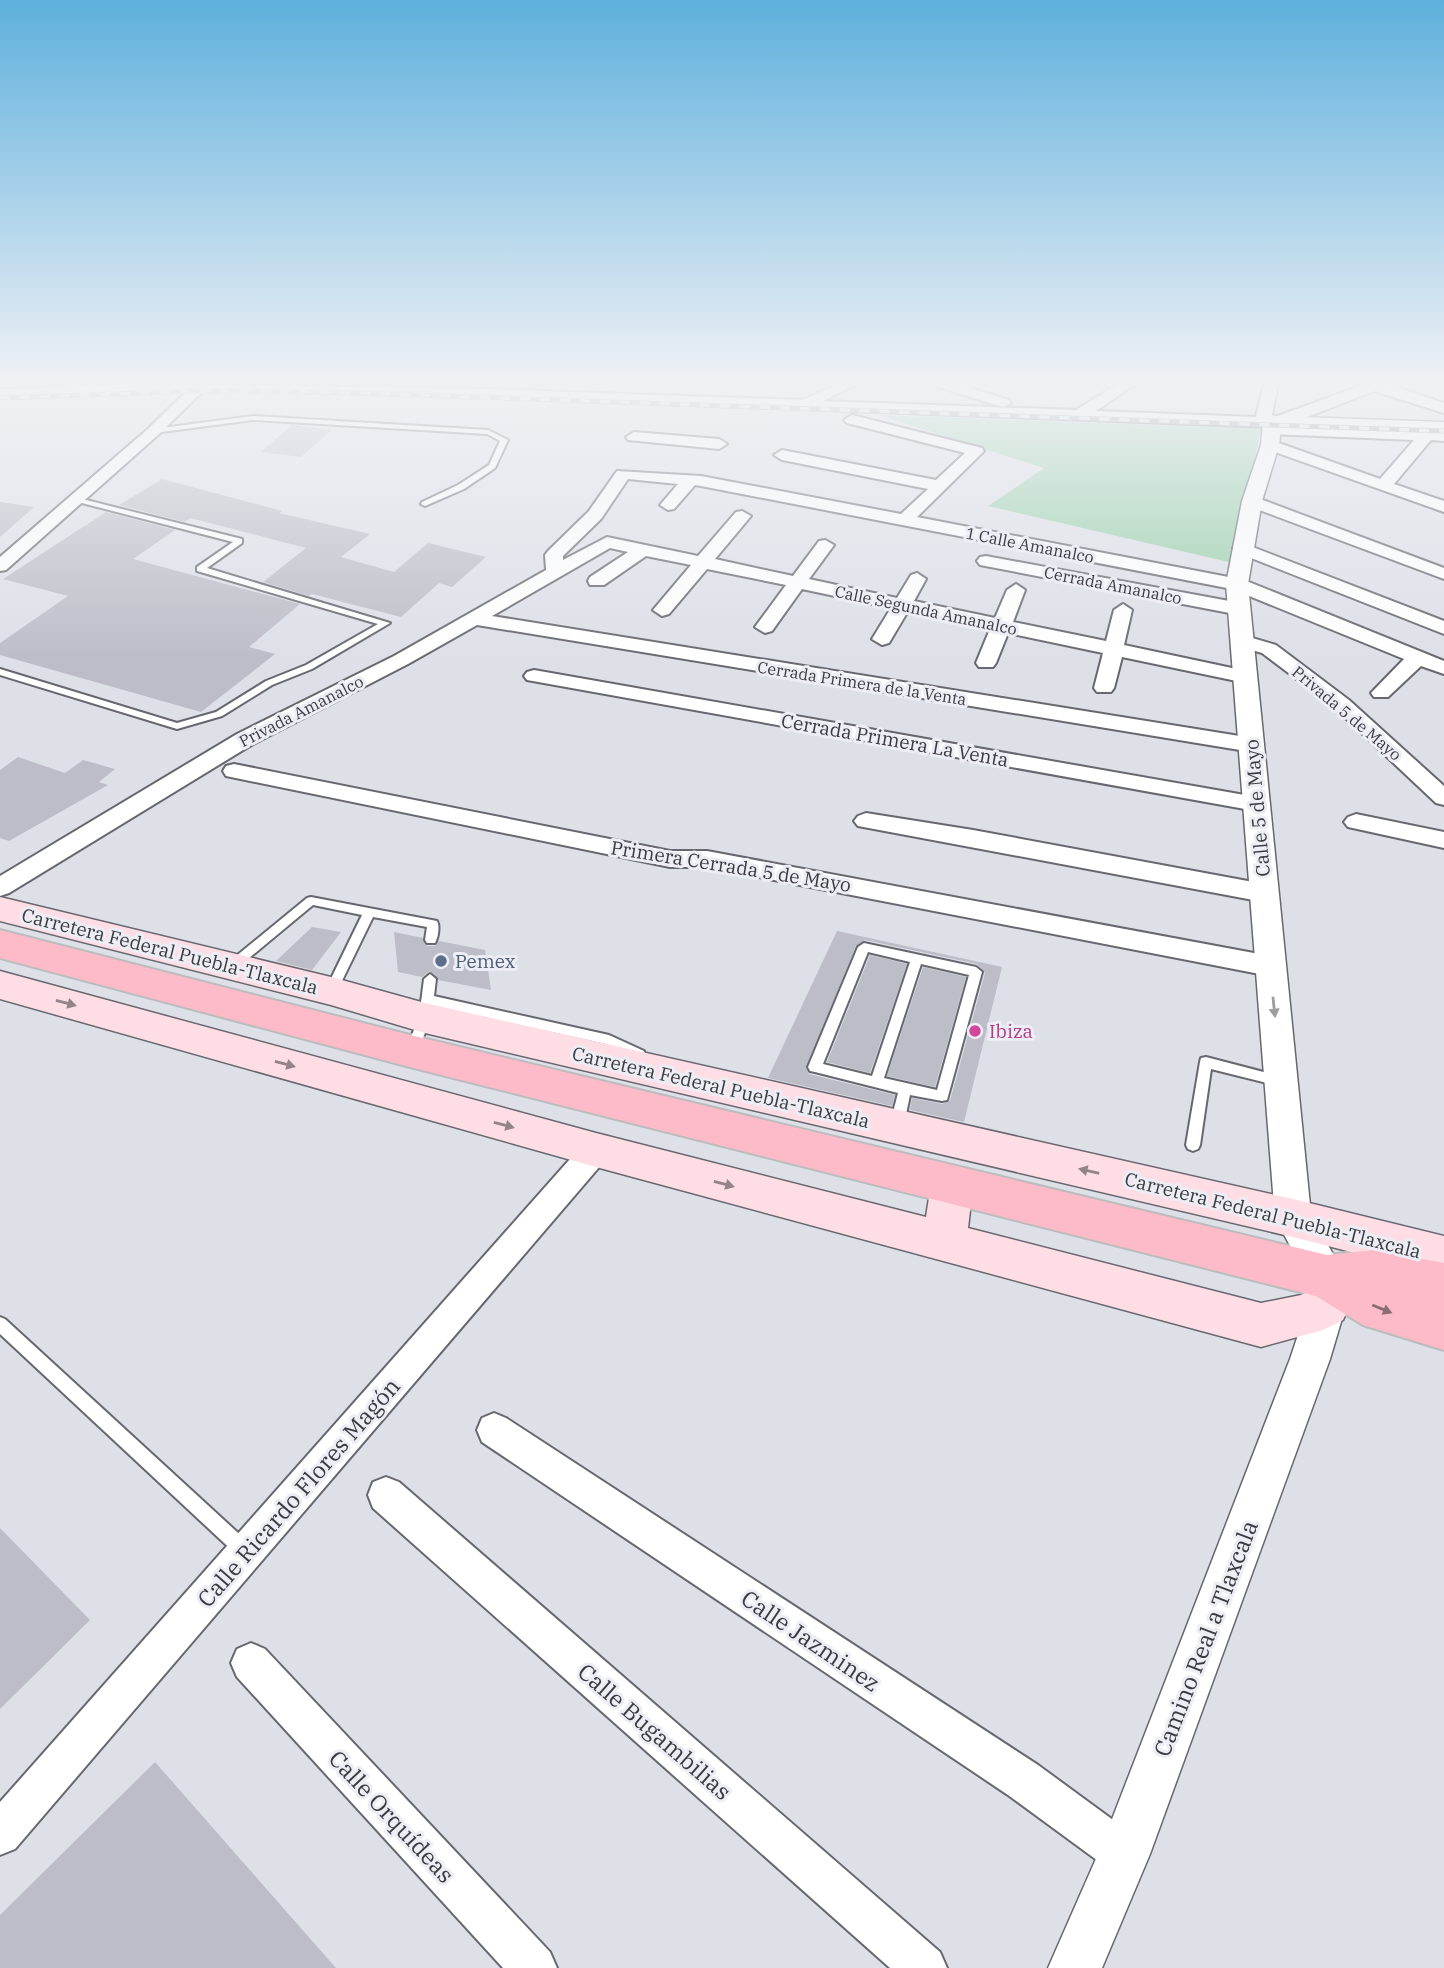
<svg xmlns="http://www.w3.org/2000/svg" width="1444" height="1968" font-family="'IBM Plex Serif',serif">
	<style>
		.green { fill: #98d0aa }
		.building { fill: #bcbdc6 }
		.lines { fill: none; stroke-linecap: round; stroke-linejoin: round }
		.service-casing { stroke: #67676f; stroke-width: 4 }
		.minor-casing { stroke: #67676f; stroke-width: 4 }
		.tertiary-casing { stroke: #67676f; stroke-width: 3 }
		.secondary-casing { stroke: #67676f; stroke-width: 3 }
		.primary-casing { stroke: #bcbcbe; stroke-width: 4 }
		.service { fill: #fff; fill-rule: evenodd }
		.minor { fill: #fff; fill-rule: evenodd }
		.tertiary { fill: #fff; fill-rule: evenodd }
		.secondary { fill: #fedde4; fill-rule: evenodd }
		.primary { fill: #fdbbc9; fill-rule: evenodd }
		.rail-casing { stroke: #929399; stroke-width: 5 }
		.rail { stroke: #ecedf5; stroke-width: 3.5; stroke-dasharray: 10; stroke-linecap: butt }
		.oneway { fill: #938489 }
		.oneway2 { fill: #9d9d9f }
		.oneway3 { fill: #896e76 }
		.service-dot { fill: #5c6f8a; stroke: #ecedf5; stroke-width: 2.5 }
		.hotel-dot { fill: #d1479c; stroke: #ecedf5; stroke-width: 2.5 }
		.labels { text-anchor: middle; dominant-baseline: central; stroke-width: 6; stroke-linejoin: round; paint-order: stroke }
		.far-street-label { font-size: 16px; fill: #3b3b3f; stroke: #ecedf5 }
		.street-label { font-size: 19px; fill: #3b3b3f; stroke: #ecedf5 }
		.service-label { font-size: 19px; fill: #4e5e75; stroke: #ecedf5; text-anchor: start }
		.hotel-label { font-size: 19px; fill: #b23c85; stroke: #ecedf5; text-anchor: start }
		.near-street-label { font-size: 23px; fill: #3b3b3f; stroke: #ecedf5 }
	</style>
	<rect width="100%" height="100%" fill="#dee0e8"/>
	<path class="green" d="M879,415l382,14 -28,134 -245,-57 56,-38z"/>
	<g class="building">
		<path d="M292,425l40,5 -31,27 -40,-5z"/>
		<path d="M162,479l120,32 -3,2 91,21 -29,23 53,15 34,-29 58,14 -34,30 -13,-4 -38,34 -89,-23 -3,2 -46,-14 43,-34 -116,-30 -5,4 -66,-17z"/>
		<path d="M0,502l34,5 -34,30z"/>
		<path d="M106,512l69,18 -42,29 167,45 -51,43 26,7 -74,58 -201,-57v-12l68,-47 -65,-17z"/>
		<path d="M18,757l47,16 18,-13 32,9 -16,13 9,3 -99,56 -9,-3v-68z"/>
		<path d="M312,927l29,5 -29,38 -36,-9z"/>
		<path d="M837,931l165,36 -38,155 -54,-12 2,-12 30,6 8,-3 35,-128 -8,-9 -112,-24 -9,6 -50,122 3,6 86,21 -3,11 -124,-28z"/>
		<path d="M394,932l29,6 4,8h8l4,-5 46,9 6,40 -53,-10 -8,-9 -8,6 -24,-5z"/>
		<path d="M870,955l37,9 -37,109 -43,-11z"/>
		<path d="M923,967l43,10 -31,110 -48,-11z"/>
		<path d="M0,1528l90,92 -90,89z"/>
		<path d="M155,1762l181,206h-336v-53z"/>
	</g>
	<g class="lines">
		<defs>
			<g id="service">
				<path d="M253,416l235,14 20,10 -13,28 -31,21 -39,17 -4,-2 1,-2 36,-17 31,-20 11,-24 -13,-7 -234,-14 -99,13 -4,-2 4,-2z"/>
				<path d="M74,497l168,42v4l-35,25 183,55 -78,46 -40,16 -50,31 -45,13 -177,-54v-6l177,54 39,-11 50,-31 40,-16 72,-41 -181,-53v-4l36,-25 -159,-41z"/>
				<path d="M311,897l126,24c3,5 1,17 -2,22h-8l-2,-3 2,-13 -54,-10 -36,74 -2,3h-8l-2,-3 37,-76 -49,-10 -76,63h-8l-2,-3 2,-3 78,-64z"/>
				<path d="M864,943l112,24 6,5 -35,128 -5,1 -32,-6 -6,29 -2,4 -5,2 -5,-2 -2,-4 8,-31 -83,-21 -5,-1 -2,-4 50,-120zM868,952l42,10 -38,114 -49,-12zM921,964l48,11 -32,115 -53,-12z"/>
				<path d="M430,974l6,5 -2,17 175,39 35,16 1,4 -1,4 -5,1 -33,-16 -173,-38 -2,12 -15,37h-10l-1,-4 14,-33 5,-39z"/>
				<path d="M1206,1057l73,19 5,1 2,4 -2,4 -5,1 -68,-17 -11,76 -2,4 -5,2 -5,-2 -2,-4 14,-83 1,-4z"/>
				<path d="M0,1317l5,2 244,224 3,6 -3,6 -6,3 -6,-3 -237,-221z"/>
			</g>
			<g id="minor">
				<path d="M138,384l320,4 344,12 36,-16h19l-34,17 253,9 42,-26h17l-39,27 160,6 8,-33h14l-6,31 3,2 85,-31 -1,-2h28l57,19v10l-70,-22 -82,32 -18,3 170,5v10l-13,-1 -37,44 50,17v11l-180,-64 -2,-3 2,-3h12l104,37 34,-39 -147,-6 -3,-3 7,-4 -813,-31 -254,-6 -45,44 -153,136 -6,1v-14l149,-129 38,-37 -187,6v-8z"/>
				<path d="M937,384h21l51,16 2,3 -7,4 -5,-1 -60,-19z"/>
				<path d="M852,415l130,33 2,3 -67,66 327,63 200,81v13l-23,-8 -33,31h-14l-3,-4 33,-34 -172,-70 -531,-103 -6,-1 -21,24 -6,1 -8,-5 18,-21 -50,-5 -27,40 -38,37v4l44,-23 91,19 38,-44 6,-1 9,5 -36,43 78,17 26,-35 6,-1 9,5 -25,34 88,19 14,-23 6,-2 9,6 -12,22 81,17 12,-28 9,-6 9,6 -12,32 93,19 8,-31 9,-6 9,6 -8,35 122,26 7,2 3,4 -3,4 -7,2 -124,-26 -8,31 -3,4h-14l-3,-4 9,-35 -95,-20 -12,30 -3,4h-14l-3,-4 14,-34 -82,-18 -19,32 -7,2 -10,-6 19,-31 -89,-19 -30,42 -7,2 -10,-6 31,-42 -79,-16 -38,45 -7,2 -9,-6 38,-45 -45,-9 -42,29h-14l-2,-4 2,-4 38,-25 -18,-4 -118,68 760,122 8,2 3,5 -3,5 -8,2 -775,-127 -69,39 -155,80 -244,149 -9,3v-20l237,-142 157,-78 152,-86 -1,-15 3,-4 41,-40 28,-40 84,5 200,38 27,-25 -146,-29 -8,-5 8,-5 154,30 29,-27 -118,-30 -3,-3z"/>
				<path d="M634,432l85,7 8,5 -8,5 -91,-9 -2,-3z"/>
				<path d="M1252,496l192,72v11l-198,-74 -2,-4 2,-4z"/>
				<path d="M1242,543l202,78v13l-208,-82 -3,-4z"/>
				<path d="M986,556l254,47 9,6 -9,6 -260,-50 -3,-4 3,-4z"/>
				<path d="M1242,635l34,10 73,55 95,86v19l-8,-2 -101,-95 -73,-55 -27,-8 -3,-4z"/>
				<path d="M534,670l722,127 8,2 3,5 -3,5 -8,2 -729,-131 -3,-4 3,-4z"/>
				<path d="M234,764l436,87h37l563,105 9,3 4,7 -4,7 -9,3 -563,-109h-37l-444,-91 -3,-5 3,-5z"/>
				<path d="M866,813l107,17 291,54 9,3 3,6 -3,6 -9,3 -406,-76 -4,-5 4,-5z"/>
				<path d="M1356,814l88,18v16l-96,-21 -4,-5 4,-5z"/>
				<path d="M596,1138l10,3 5,9 -5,9 -591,690 -15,6v-53l586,-661z"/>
				<path d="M494,1413l12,5 532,347 101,74 7,15 -7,15 -15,7 -15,-7 -101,-74 -526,-353 -5,-12 5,-12z"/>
				<path d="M386,1477l13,5 541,470 7,16h-57l-517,-460 -5,-13 5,-13z"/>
				<path d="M251,1643l14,6 285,303 7,16h-54l-266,-291 -6,-14 6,-14z"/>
			</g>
			<path id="tertiary" d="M1272,416l172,6v12l-163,-6 -2,17 -17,56 -14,83 63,631 35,62v28l-16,54 -180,495 -48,114h-54l54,-123 188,-486 18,-54v-26l-33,-61 -49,-634 16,-83 19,-56 2,-23z"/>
			<g id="secondary">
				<path d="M0,897l331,80 94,26 868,196 151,37v40l-151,-39 -868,-204 -94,-28 -331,-84z"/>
				<path d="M0,971l596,162 330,84 5,-32 6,-13 15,-5 15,5 6,13 -5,43 293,75 40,-8 26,-11 16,6 7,15 -7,15 -20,10 -62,17 -665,-180 -596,-168z"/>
			</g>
			<path id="primary" d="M0,930l410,105 917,220 47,-5 70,13v87l-81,-25 -47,-29 -906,-229 -410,-109z"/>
		</defs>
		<use href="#service" class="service-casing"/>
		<use href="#minor" class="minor-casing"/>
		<use href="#tertiary" class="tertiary-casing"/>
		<use href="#secondary" class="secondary-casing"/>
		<use href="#primary" class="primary-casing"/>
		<use href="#service" class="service"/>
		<use href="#minor" class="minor"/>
		<use href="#tertiary" class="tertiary"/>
		<use href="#secondary" class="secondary"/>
		<use href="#primary" class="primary"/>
		<defs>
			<path id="rail" d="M0,398l194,-7 138,1 1112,39"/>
		</defs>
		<use href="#rail" class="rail-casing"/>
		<use href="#rail" class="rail"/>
	</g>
	<defs><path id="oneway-solid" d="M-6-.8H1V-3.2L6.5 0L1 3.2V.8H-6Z" transform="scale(1.75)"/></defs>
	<g class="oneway">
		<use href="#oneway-solid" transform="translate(66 1003) rotate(15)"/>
		<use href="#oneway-solid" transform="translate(285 1064) rotate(15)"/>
		<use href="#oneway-solid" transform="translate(504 1125) rotate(15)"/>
		<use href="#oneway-solid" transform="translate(1089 1171) rotate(-167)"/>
		<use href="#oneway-solid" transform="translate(724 1184) rotate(15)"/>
	</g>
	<use class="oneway2" href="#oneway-solid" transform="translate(1274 1007) rotate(84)"/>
	<use class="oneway3" href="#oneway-solid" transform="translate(1382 1309) rotate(22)"/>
	<linearGradient id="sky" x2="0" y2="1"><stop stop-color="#5eb0dd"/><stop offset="0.58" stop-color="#f0f1f5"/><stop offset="1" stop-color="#f0f1f5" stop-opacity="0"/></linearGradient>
	<rect width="1444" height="659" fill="url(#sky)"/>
	<circle class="service-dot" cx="441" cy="961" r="7"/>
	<circle class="hotel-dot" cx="975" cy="1031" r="7"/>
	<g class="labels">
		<g class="far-street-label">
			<text transform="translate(1030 545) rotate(11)">1 Calle Amanalco</text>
			<text transform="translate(1113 585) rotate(11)">Cerrada Amanalco</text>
			<text transform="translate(926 610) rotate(12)">Calle Segunda Amanalco</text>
			<text transform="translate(862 683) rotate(9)">Cerrada Primera de la Venta</text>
			<text transform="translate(301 711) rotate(-27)">Privada Amanalco</text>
			<text transform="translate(1347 713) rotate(40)">Privada 5 de Mayo</text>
		</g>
		<g class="street-label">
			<text transform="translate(895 740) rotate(10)">Cerrada Primera La Venta</text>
			<text transform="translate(1257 808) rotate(-95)">Calle 5 de Mayo</text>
			<text transform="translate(731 866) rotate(9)">Primera Cerrada 5 de Mayo</text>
			<text transform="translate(170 951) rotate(14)">Carretera Federal Puebla-Tlaxcala</text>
			<text transform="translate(721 1087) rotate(13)">Carretera Federal Puebla-Tlaxcala</text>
			<text transform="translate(1273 1215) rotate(14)">Carretera Federal Puebla-Tlaxcala</text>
		</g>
		<g class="service-label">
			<text x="455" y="961">Pemex</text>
		</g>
		<g class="hotel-label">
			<text x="989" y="1031">Ibiza</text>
		</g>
		<g class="near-street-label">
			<text transform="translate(298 1492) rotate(-49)">Calle Ricardo Flores Magón</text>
			<text transform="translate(1205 1638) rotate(-69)">Camino Real a Tlaxcala</text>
			<text transform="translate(811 1640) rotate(34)">Calle Jazminez</text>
			<text transform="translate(655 1731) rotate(41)">Calle Bugambilias</text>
			<text transform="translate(392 1816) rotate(47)">Calle Orquídeas</text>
		</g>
	</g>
</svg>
